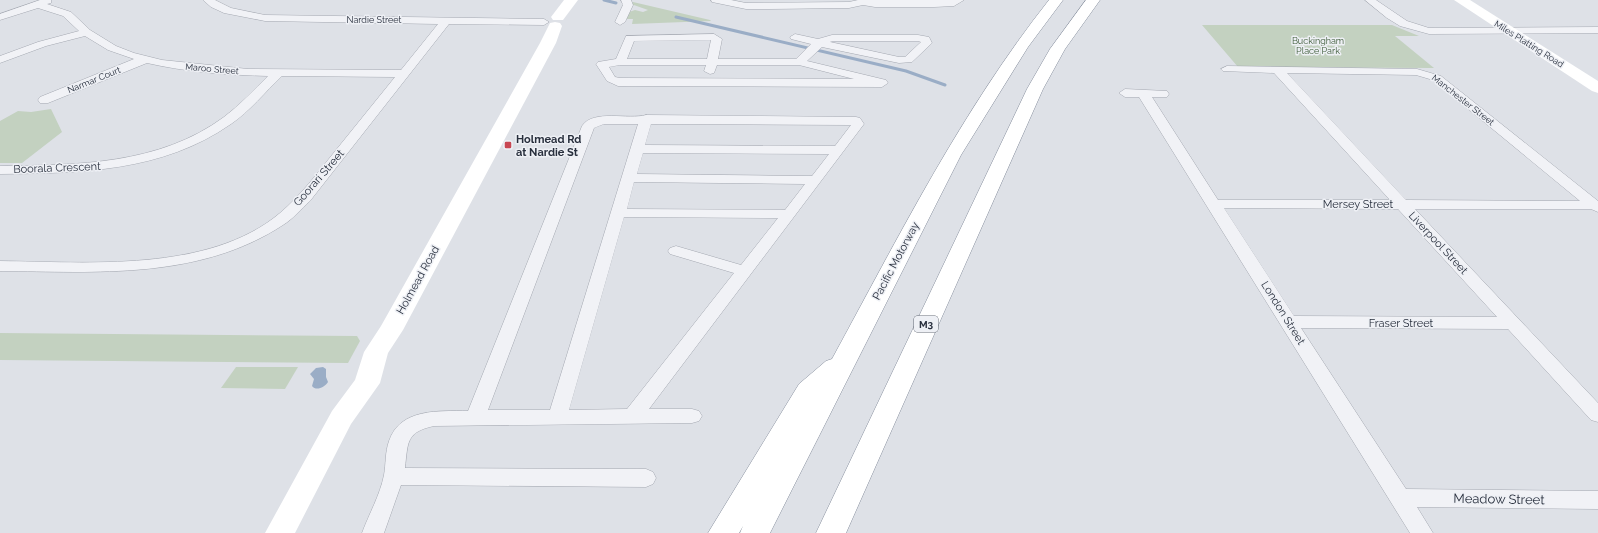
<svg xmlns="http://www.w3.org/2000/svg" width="1598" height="533" font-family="Raleway,sans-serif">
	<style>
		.green { fill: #c3d1c0 }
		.water { fill: #9aadc6 }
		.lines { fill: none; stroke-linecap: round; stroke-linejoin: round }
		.stream { stroke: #9aadc6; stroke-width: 3 }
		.street-casing { stroke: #a4a8b1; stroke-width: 1 }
		.highway-casing { stroke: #868e9d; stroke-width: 1 }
		.street { fill: #f1f2f6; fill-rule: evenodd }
		.secondary { fill: #fff; fill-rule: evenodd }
		.highway { fill: #fff; fill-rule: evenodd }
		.poi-dot { fill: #c84753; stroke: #eef0f5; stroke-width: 1.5 }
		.labels { text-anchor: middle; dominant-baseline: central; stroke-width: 3; stroke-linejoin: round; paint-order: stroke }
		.far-street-label { font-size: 9px; fill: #282f3d; stroke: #eef0f5 }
		.far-park-label { font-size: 9px; fill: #3b5936; stroke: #eef0f5 }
		.shield { fill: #eef0f5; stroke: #636974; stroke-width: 1 }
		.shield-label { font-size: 10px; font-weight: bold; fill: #282f3d }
		.poi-label { font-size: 11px; font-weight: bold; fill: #282f3d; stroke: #eef0f5; text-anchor: start }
		.street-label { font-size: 11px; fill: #282f3d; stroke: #eef0f5 }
		.near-street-label { font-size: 13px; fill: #282f3d; stroke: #eef0f5 }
	</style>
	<rect width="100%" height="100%" fill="#dee1e7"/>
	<g class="green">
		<path d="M633,2l77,18 1,1 -79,3 1,-5h-8l4,-7 6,-2 8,2 5,-2 -17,-6z"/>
		<path d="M1202,25h190l27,11h-24l39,32 -196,-1z"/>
		<path d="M51,109l11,23 -40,31h-22v-42l18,-10 13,1z"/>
		<path d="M0,333l357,3 3,5 -12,22 -348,-3z"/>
		<path d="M236,367h62l-13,22 -64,-1z"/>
	</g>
	<path class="water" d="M316,368l7,-1 3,2v8l2,5c-4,6 -12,9 -16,4l2,-7 -4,-5z"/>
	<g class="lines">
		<g class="stream">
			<path d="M604,0l12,3"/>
			<path d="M676,17l230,54 39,14"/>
		</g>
		<defs>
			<g id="street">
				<path d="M40,0h11v3l-4,1 24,8 19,18 26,16 18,7 28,7 86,9 153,1 37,-46 -173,-3 -41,-8 -13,-6 -8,-7h12l16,8 34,7 279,4 5,3 -5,3 -95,-1 -139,177c-9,8 -17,18 -27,24 -84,55 -187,47 -283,46v-10c87,1 209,12 280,-48 20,-17 36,-38 52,-58 21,-26 42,-52 63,-78l-113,-1c-17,16 -32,35 -51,48 -69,48 -150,49 -231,50v-8c77,-1 159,-1 224,-49 16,-12 30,-27 44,-41 -40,-1 -82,-4 -121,-13l-99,40h-8l-2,-3 2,-3 94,-38 -26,-9 -23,-14 -39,10 -46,17v-7l38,-14 41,-11 -16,-15 -25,-8 -38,12v-6z"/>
				<path d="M621,0h10l2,5 -8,17 -5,3 -5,-3 8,-17z"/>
				<path d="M711,0h20l15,3 103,-1 9,-2h106l-10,6 -20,1h-59l-12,-2 -14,3 -80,1h-23l-34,-7z"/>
				<path d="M1365,0h11l31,21 22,7 169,-1v6l-169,1 -29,-8 -13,-8z"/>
				<path d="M714,34l8,5 -4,20h78l15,-15 -20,-5 -1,-2 5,-3 23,5 14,-4h86l11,2 3,6 -20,19 -13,1 -77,-16 -15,14 79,19 2,3 -6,4 -264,-1 -11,-5 -11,-17 2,-2 18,-3 10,-23zM711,40l-4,19h-80l7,-18zM832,41h86l3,1 -16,15h-6l-69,-15zM620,65h86l-2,6 6,3 4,-1 3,-8h82l55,14 -234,-1 -5,-1 -6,-10z"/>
				<path d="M1227,66l190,3 24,7 157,125v11l-7,-3h-176l183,194v19l-7,-2 -83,-91 -207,-1 105,161 192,2v18l-181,-2 16,26h-23l-271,-436h-14l-6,-4 6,-4 42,2 2,3 -2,3h-15l66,103h172l-116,-127 -51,-2 -2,-2zM1287,73l129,2 17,5 147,121 -174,-1zM1224,208l174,1 99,108 -203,-1z"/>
				<path d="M646,115l210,2 4,1 4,6 -215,285h43l7,2 3,5 -3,5 -7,2 -258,3c-28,6 -26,16 -29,42l241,1 7,3 3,6 -3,6 -7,3 -245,-2 -17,48h-22c7,-19 18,-38 22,-58 2,-11 1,-23 5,-34 11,-33 50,-30 79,-30l114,-285c11,-17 46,-6 64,-11zM604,124h34l-88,286h-62l106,-282zM651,124l200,1 -16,21 -190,-1zM643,153l186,1 -17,22 -175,-2zM634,182l171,2 -20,26 -158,-1zM624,217l154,1 -37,47 -65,-19 -6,2 -2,3 2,3 64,19 -107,136 -58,1z"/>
			</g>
			<g id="highway">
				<path d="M1049,0h14l-35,47 -67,108 -191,378h-30l3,-7 -4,7h-31l91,-149 27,-23 6,-2c67,-123 130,-249 217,-359z"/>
				<path d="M1086,0h14l-35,49 -22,40 -197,444h-30l211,-444 23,-40z"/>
			</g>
		</defs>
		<use href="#street" class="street-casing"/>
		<use href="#highway" class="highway-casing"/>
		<use href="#street" class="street"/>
		<g class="secondary">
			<path d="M564,0h14l-15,20h-10l-2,-3z"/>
			<path d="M1454,0h16l128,81v12l-6,-2z"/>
			<path d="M555,22l5,1 2,3 -6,17 -153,287 -15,23 -8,30 -29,41 -56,109h-30l67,-122 23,-31 9,-28 17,-26 159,-283 10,-20z"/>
		</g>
		<use href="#highway" class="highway"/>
	</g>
	<rect class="poi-dot" x="504" y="141" width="8" height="8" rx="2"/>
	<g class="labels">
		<g class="far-street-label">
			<text x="374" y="20">Nardie Street</text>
			<text transform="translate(1529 44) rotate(32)">Miles Platting Road</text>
			<text transform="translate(212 69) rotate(5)">Maroo Street</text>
			<text transform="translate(94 80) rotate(-22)">Narmar Court</text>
			<text transform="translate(1463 100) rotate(38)">Manchester Street</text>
		</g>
		<g class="far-park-label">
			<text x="1318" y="41">Buckingham<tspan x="1318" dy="10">Place Park</tspan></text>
		</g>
		<rect class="shield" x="914" y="316" width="24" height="16" rx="3"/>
		<g class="shield-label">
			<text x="926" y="324">M3</text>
		</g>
		<g class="poi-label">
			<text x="516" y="139">Holmead Rd<tspan x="516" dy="13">at Nardie St</tspan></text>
		</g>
		<g class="street-label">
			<text transform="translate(57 168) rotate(-2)">Boorala Crescent</text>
			<text transform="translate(319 178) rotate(-49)">Goorari Street</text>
			<text x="1358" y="204">Mersey Street</text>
			<text transform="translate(1438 243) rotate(47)">Liverpool Street</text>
			<text transform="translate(896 261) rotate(-62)">Pacific Motorway</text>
			<text transform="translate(418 280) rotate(-61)">Holmead Road</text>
			<text transform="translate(1283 313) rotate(58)">London Street</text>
			<text x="1401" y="323">Fraser Street</text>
		</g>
		<g class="near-street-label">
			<text transform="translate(1499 499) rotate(1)">Meadow Street</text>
		</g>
	</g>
</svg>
